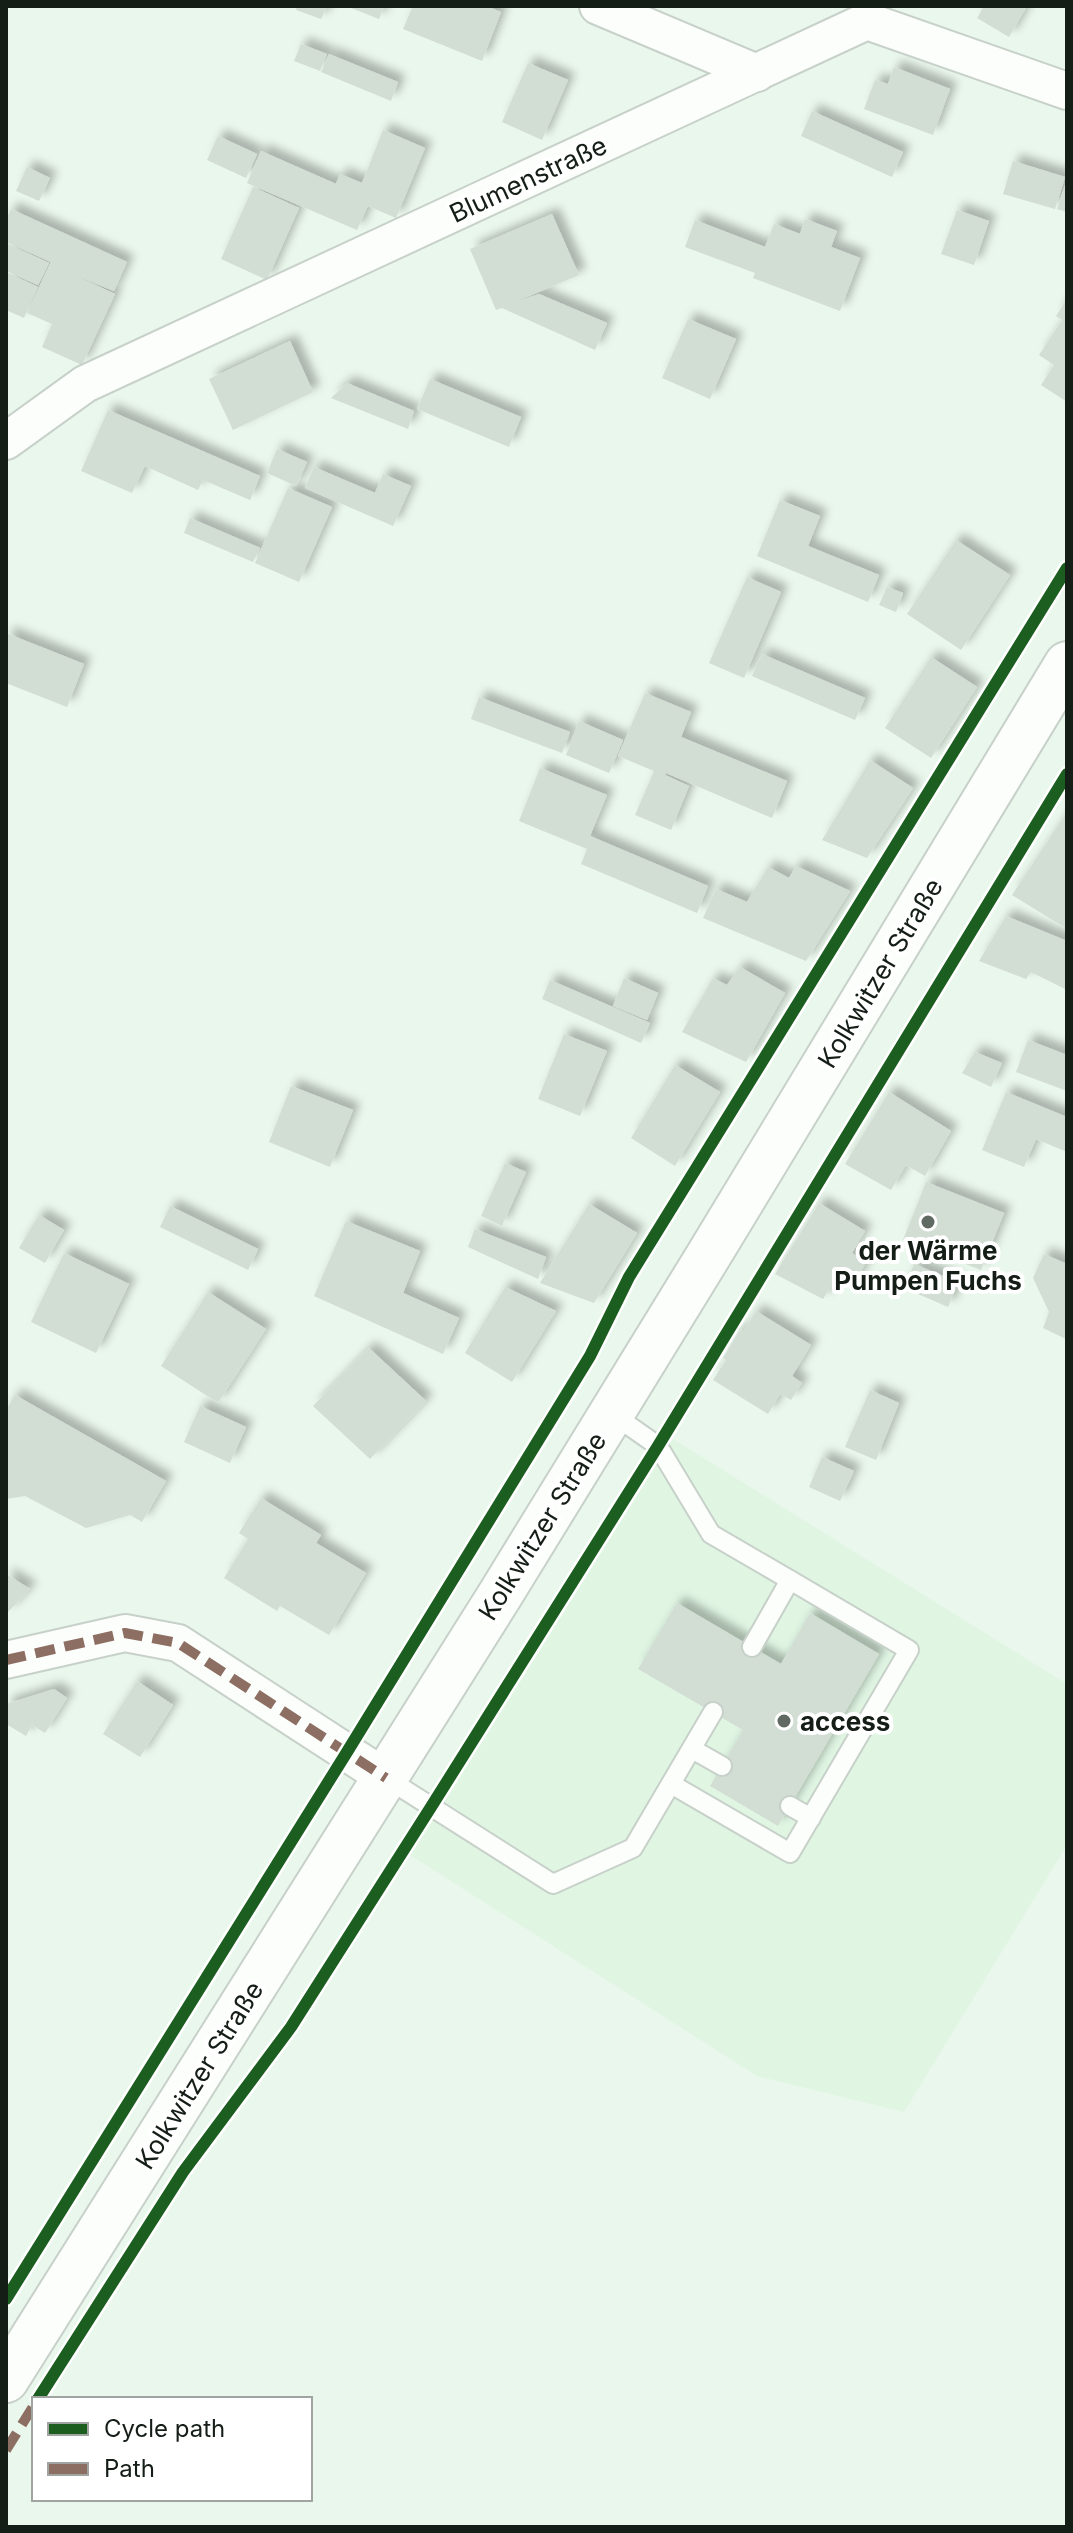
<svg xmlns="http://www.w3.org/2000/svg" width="1073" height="2533" font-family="Inter,sans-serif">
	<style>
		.built { fill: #e0f6e3 }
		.building { fill: #d2ddd4; filter: url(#shadow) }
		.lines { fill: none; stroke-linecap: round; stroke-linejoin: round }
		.service-casing { stroke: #c7d1c9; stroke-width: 22 }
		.minor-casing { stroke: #c7d1c9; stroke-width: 40 }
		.secondary-casing { stroke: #c7d1c9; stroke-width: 48 }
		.service { stroke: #fcfefc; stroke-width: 18 }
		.minor { stroke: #fcfefc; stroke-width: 36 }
		.secondary { stroke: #fcfefc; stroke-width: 44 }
		.quiet { stroke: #8d6e63; stroke-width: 10; stroke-dasharray: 20 10; stroke-linecap: butt }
		.cycleway-casing { stroke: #fff; stroke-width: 17 }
		.cycleway { stroke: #1b5e20; stroke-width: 12 }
		.poi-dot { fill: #606962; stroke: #fff; stroke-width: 3 }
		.labels { text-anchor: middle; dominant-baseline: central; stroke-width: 8; stroke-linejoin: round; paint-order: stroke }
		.street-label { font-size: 26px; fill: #151d17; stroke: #fff }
		.poi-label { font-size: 26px; font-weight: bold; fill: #151d17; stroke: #fff }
	</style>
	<defs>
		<filter id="shadow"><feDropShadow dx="7" dy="-7" stdDeviation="4" flood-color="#0004"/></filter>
	</defs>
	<rect width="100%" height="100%" fill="#eaf7ec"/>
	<path class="built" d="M673,1439l394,245v161l-163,267 -147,-36 -350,-223z"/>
	<g class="building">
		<path d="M297,6h30l-6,13 -25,-9z"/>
		<path d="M346,6h38l-5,13z"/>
		<path d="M413,6h73l15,6 -19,49 -79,-32z"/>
		<path d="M984,6h43l-18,31 -32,-19z"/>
		<path d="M301,44l26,10 -7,17 -26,-10z"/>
		<path d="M329,54l69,28 -7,19 -70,-29z"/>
		<path d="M528,63l40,17 -26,60 -40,-18z"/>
		<path d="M894,67l56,22 -17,46 -69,-26 11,-29 13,4z"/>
		<path d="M812,111l91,41 -11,25 -91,-41z"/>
		<path d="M383,130l42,18 -29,70 -28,-12 -11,24 -110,-47 14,-32 75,33 4,-10 22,9z"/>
		<path d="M218,136l39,18 -11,24 -39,-18z"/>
		<path d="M1013,161l52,16 -10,32 -52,-15z"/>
		<path d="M27,167l23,11 -11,23 -23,-10z"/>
		<path d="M1067,180v32l-10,-3z"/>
		<path d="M253,187l46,21 -32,72 -46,-21z"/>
		<path d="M11,209l116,53 -13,29 -40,-16 41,19 -33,71 -40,-18 10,-23 -25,-11 24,-51 -45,-20v-23z"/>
		<path d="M957,210l32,11 -15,44 -33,-11z"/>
		<path d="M552,214l27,61 -64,27 24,-8 68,29 -12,27 -93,-42 -6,2 -26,-61z"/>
		<path d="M805,219l32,12 -6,16 29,11 -20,53 -87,-33 2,-5 -70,-26 10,-27 70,27 9,-23 26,10z"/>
		<path d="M6,243l43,20 -11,22 -32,-14z"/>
		<path d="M6,272l32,15 -14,31 -18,-8z"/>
		<path d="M1067,299v103l-26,-17 13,-20 -15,-10 23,-35 -6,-4z"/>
		<path d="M688,319l48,20 -26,60 -48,-21z"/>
		<path d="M290,341l23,51 -80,38 -24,-51z"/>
		<path d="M430,379l91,38 -12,30 -92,-38z"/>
		<path d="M347,383l67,28 -6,18 -77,-31z"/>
		<path d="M108,410l152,66 -10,24 -47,-20 -5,10 -53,-24 -13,27 -51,-22z"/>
		<path d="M277,449l30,13 -11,24 -29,-13z"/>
		<path d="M314,467l61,26 8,-19 28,12 -18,40 -88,-38z"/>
		<path d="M288,488l44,19 -33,75 -44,-19z"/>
		<path d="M780,500l40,16 -12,30 71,29 -11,27 -111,-46z"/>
		<path d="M190,518l70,30 -7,14 -69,-29z"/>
		<path d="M956,540l54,35 -49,75 -54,-36z"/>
		<path d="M747,577l34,15 -37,86 -35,-15z"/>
		<path d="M887,587l16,6 -7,19 -17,-7z"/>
		<path d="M6,633l78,31 -17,43 -61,-24z"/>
		<path d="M762,654l103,44 -10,22 -103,-44z"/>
		<path d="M931,657l46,30 -46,71 -46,-30z"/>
		<path d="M645,693l46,19 -10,25 106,44 -15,37 -106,-45 -1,2 24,11 -18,44 -36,-15 19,-44 -36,-15z"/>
		<path d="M479,697l91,35 -8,21 -91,-34z"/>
		<path d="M579,721l44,19 -14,33 -43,-18z"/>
		<path d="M870,760l43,28 -46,70 -45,-18z"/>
		<path d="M540,768l67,27 -17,41 118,50 -11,27 -116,-49 6,-15 -68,-28z"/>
		<path d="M1067,812v117l-55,-34z"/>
		<path d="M796,866l54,25 -44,70 -103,-43 13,-29 31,13 21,-35 21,11z"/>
		<path d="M1006,916l61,25v49l-36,-18 -5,7 -47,-18z"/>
		<path d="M740,967l45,26 -39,69 -64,-30 31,-54 14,7z"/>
		<path d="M624,978l34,15 -11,27 -34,-14z"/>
		<path d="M550,980l100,43 -9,20 -99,-44z"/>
		<path d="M564,1034l43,17 -27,65 -42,-17z"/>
		<path d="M1028,1040l39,15v36l-51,-19z"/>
		<path d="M975,1052l27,11 -11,24 -29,-14z"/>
		<path d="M675,1065l45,27 -45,74 -44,-28z"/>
		<path d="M291,1086l62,24 -23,57 -61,-25z"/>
		<path d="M889,1092l62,39 -26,45 -19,-11 -15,25 -46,-26z"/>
		<path d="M1006,1092l61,25v35l-31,-13 -12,28 -42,-17z"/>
		<path d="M505,1163l21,9 -24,54 -21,-10z"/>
		<path d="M926,1182l78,31 -23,57 -78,-30z"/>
		<path d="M819,1203l46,28 -13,22 14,9 -12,22 -16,-9 -15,24 -48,-25z"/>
		<path d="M589,1204l48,29 -43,70 -54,-20z"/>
		<path d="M170,1206l88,43 -10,21 -88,-43z"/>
		<path d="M39,1215l25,15 -19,33 -26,-15z"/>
		<path d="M346,1221l74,30 -17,42 56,25 -16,36 -129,-58z"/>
		<path d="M475,1229l71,28 -8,22 -70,-32z"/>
		<path d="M64,1253l65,31 -33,69 -65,-31z"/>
		<path d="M1044,1254l23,10 -1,75 -23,-11 6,-16 -16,-34z"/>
		<path d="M914,1264l44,18 -10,25 -44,-19z"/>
		<path d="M505,1287l51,24 -44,71 -47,-29z"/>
		<path d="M208,1292l58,37 -48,74 -57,-37z"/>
		<path d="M756,1311l55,34 -19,31 10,7 -11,17 -11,-6 -12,20 -55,-34 13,-20 -3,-2 17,-28 3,2z"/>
		<path d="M369,1348l57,53 -56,58 -57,-53z"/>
		<path d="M870,1390l29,13 -23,57 -31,-13z"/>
		<path d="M15,1395l151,86 -24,41 -12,-7 -44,13 -61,-32 -19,3v-89z"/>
		<path d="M200,1406l46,21 -16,36 -46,-21z"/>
		<path d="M822,1457l32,14 -14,30 -31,-14z"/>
		<path d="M261,1498l60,37 -5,8 50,30 -37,62 -49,-29 -3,5 -53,-33 24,-39 -9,-6z"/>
		<path d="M6,1574l24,15 -24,25z"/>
		<path d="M677,1603l104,61 29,-51 69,41 -101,172 -68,-40 33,-56 -105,-61z"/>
		<path d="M137,1681l36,24 -33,52 -37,-23z"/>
		<path d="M54,1689l13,9 -22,35 -13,-8 -6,11 -20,-12v-20z"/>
	</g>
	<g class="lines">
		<defs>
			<g id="service">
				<path d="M611,1413l47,33 53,88 79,46 -38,67"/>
				<path d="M692,1749l30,17"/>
				<path d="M386,1778l167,106 80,-36 80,-136"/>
				<path d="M671,1784l119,69 119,-203 -119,-70"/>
				<path d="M790,1806l21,12"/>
			</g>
			<g id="minor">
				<path d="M598,6l159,67"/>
				<path d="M6,441l79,-57 782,-363 200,70"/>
				<path d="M6,1660l119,-27 53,10 208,135"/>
			</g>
			<path id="secondary" d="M6,2380l494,-785 207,-337 360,-594"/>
		</defs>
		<use href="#service" class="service-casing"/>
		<use href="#minor" class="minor-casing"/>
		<use href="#secondary" class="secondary-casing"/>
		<use href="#service" class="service"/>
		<use href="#minor" class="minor"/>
		<use href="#secondary" class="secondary"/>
		<g class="quiet">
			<path d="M6,1660l119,-27 53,10 208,135"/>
			<path d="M6,2450l28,-45"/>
		</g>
		<defs>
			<g id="cycleway">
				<path d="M6,2299l341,-547 243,-396 39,-79 438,-709"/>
				<path d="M38,2399l145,-227 108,-145 140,-220 227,-361 409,-672"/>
			</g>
		</defs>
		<use href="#cycleway" class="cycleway-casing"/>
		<use href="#cycleway" class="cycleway"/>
	</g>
	<g class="poi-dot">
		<circle cx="928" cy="1222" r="8"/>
		<circle cx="784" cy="1721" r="8"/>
	</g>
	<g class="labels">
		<g class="street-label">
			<text transform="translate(528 179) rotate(-25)">Blumenstraße</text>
			<text transform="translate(880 973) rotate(-59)">Kolkwitzer Straße</text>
			<text transform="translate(542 1526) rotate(-58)">Kolkwitzer Straße</text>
			<text transform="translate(199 2075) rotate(-58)">Kolkwitzer Straße</text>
		</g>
		<g class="poi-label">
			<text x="928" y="1250">der Wärme<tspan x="928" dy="30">Pumpen Fuchs</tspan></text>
			<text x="800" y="1721" text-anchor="start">access</text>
		</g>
	</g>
	<rect width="1073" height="2533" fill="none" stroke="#151d17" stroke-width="16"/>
	<rect x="32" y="2397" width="280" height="104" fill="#ffffff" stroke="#a1a5a2" stroke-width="2"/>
	<rect x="48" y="2423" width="40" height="12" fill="#1b5e20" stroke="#a1a5a2" stroke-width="2"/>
	<text x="104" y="2437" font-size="24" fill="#151d17">Cycle path</text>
	<rect x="48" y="2463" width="40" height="12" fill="#8d6e63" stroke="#a1a5a2" stroke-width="2"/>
	<text x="104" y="2477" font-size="24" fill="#151d17">Path</text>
</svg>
